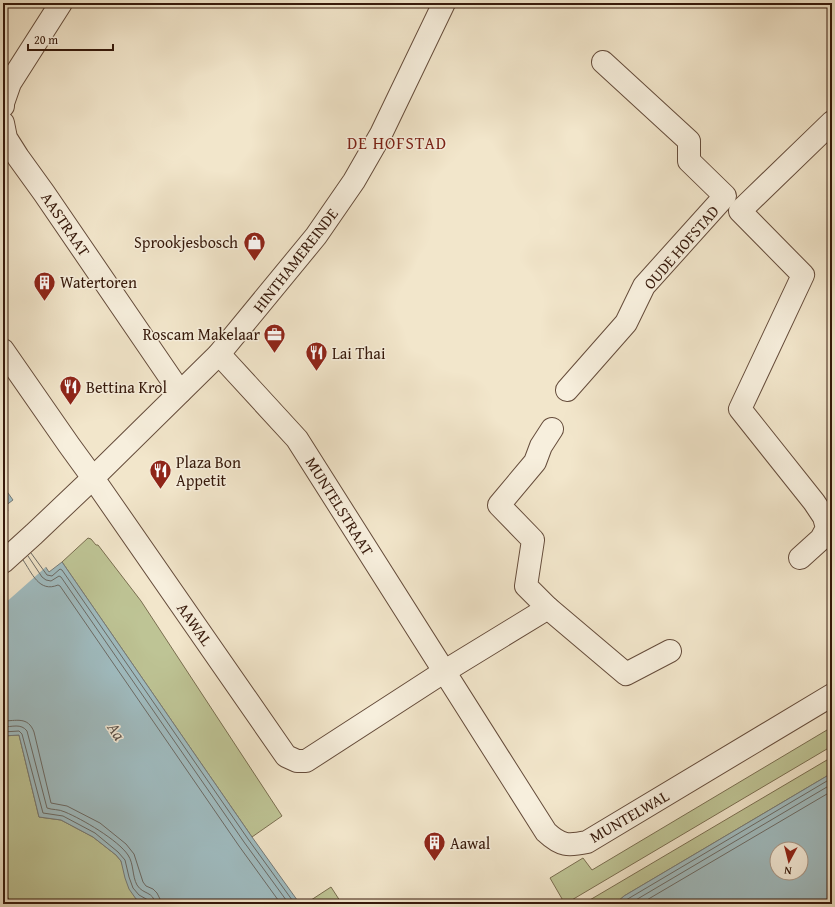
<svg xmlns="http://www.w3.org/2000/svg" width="835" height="907" font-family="'Gentium Book Plus',serif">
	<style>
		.green { fill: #bec495; stroke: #7a6e50 }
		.water { fill: #a0bdc2; stroke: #767b79; fill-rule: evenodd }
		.pier { fill: #f2e6cb }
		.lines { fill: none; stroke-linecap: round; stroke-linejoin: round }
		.shore { stroke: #6b6b66; stroke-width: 1 }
		.minor-casing { stroke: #654c3b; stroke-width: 24 }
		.tertiary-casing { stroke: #654c3b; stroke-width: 24 }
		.minor { stroke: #f7efdd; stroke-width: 22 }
		.tertiary { stroke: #f7efdd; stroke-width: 22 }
		.labels { text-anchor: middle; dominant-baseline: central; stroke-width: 3; stroke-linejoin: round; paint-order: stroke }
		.street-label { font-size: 16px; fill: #36190b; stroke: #f7efdd }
		.poi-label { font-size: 16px; fill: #36190b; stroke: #f7efdd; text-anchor: start }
		.neighbourhood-label { font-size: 17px; letter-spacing: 1px; fill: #7a1f14; stroke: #f7efdd }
		.water-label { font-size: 17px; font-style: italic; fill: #5b524b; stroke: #f7efdd }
	</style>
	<rect width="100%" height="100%" fill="#f2e6cb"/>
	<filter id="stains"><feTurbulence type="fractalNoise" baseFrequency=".005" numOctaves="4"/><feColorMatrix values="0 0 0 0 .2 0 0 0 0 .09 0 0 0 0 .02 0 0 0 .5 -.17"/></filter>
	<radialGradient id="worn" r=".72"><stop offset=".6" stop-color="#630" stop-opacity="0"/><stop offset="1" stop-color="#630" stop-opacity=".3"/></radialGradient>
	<g class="green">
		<path d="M88,538l3,1 5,6h2l43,56 141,215 -30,21 -190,-275z"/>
		<path d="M832,727v19l-267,158 -15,-26 33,-20 9,12z"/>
		<path d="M19,735l20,82 22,3 32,17 23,18 5,6 15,38 14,5h-138l-9,-14v-154z"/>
		<path d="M832,757v16l-208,123 -9,8h-32z"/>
		<path d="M331,887l11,17h-37z"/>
	</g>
	<g class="water">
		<path d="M3,486l10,14 -8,6 44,66 13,-10 190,275 48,67h-150l-14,-5 -7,-10 -4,-11 -4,-17 -5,-6 -23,-18 -32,-17 -22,-3 -20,-82 -16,1z"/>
		<path d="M832,773v123l-13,8h-204l9,-8zM777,849h24v24h-24z"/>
	</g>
	<path class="pier" d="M9,510l38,56 -44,39v-90z"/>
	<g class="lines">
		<g class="shore">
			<path d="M31,553l16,22 5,1 8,-7 2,1 186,269 47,65"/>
			<path d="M28,556l14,21 4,3 5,1 8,-5 2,1 183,265 45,62"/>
			<path d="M23,560c9,13 16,33 35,25l2,1 179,260 42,58"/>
			<path d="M3,721c13,0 25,-5 31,11l17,71 16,3 33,17 26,21 8,10 9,28 3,4 7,3 4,4 3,6 1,5"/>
			<path d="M3,727c9,0 18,-4 24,4l20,77c5,2 12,1 18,4 17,7 53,28 63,43 6,9 4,21 9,30 6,10 17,6 18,19"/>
			<path d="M3,732l16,-1 3,3 21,79 20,3 32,17 23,19 7,8 4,17 4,11 6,7 9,5 2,4"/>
			<path d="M621,904l5,-4 206,-122"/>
			<path d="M629,904l203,-120"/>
			<path d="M640,904l192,-113"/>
		</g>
		<defs>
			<g id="minor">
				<path d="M444,3l-63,131 -27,47 -38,55 -97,118 -126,124 193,278 11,5h9l139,-90 103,-63 78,66 44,-23"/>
				<path d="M3,106v-3l7,-20 51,-80"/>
				<path d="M3,123l3,15 12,19 26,36 136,199"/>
				<path d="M219,354l78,85 249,393c15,14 22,14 41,10l245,-147"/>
				<path d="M567,390l59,-67 18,-37 81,-90 -36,-35v-20l-86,-79"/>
				<path d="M800,558l21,-19 6,-11 -3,-11 -10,-15 -74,-93 63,-134 -63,-64 92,-89"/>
				<path d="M548,608l-22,-22 7,-46 -34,-35 36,-43 6,-16 11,-17"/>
			</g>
			<path id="tertiary" d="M3,350l66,95 24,33 -59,56 -31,28"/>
		</defs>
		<use href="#minor" class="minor-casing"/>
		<use href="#tertiary" class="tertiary-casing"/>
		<use href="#minor" class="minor"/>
		<use href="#tertiary" class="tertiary"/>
	</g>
	<defs>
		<symbol id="shop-pin" viewBox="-11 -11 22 30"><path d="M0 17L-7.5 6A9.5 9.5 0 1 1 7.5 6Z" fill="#8f2418" stroke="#f7efdd"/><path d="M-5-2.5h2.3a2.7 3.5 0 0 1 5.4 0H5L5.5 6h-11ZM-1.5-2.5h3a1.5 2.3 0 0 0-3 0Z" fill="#fff"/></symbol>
		<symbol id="building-pin" viewBox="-11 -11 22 30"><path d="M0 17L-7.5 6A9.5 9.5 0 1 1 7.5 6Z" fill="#8f2418" stroke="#f7efdd"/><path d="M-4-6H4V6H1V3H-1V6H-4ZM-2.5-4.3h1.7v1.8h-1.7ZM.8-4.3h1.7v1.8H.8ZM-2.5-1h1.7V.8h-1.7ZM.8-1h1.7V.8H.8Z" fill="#fff"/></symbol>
		<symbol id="office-pin" viewBox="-11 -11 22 30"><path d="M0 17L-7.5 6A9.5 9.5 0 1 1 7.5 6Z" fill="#8f2418" stroke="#f7efdd"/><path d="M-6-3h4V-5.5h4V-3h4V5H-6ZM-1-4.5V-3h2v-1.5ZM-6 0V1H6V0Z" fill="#fff"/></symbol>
		<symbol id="restaurant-pin" viewBox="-11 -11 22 30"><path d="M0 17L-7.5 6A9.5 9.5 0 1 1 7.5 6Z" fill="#8f2418" stroke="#f7efdd"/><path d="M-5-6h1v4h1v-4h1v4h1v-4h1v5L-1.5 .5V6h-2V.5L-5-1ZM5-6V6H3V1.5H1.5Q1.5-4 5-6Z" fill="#fff"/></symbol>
	</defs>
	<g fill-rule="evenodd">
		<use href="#shop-pin" x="242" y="230" width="25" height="34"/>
		<use href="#building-pin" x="32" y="270" width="25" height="34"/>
		<use href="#office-pin" x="262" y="322" width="25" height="34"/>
		<use href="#restaurant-pin" x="304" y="340" width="25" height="34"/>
		<use href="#restaurant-pin" x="58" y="374" width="25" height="34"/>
		<use href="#restaurant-pin" x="148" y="458" width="25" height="34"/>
		<use href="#building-pin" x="422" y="830" width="25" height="34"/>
	</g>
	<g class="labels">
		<g class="street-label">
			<text transform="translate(66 224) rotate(56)">AASTRAAT</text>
			<text transform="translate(681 247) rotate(-49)">OUDE HOFSTAD</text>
			<text transform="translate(295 260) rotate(-52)">HINTHAMEREINDE</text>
			<text transform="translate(340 506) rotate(58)">MUNTELSTRAAT</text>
			<text transform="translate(195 624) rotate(55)">AAWAL</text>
			<text transform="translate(629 816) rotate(-30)">MUNTELWAL</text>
		</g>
		<g class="poi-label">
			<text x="238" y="242" text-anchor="end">Sprookjesbosch</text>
			<text x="60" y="282">Watertoren</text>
			<text x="260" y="334" text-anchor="end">Roscam Makelaar</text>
			<text x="332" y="353">Lai Thai</text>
			<text x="86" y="387">Bettina Krol</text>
			<text x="176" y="462">Plaza Bon<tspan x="176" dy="18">Appetit</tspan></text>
			<text x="450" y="843">Aawal</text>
		</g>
		<g class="neighbourhood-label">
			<text x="397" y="142">DE HOFSTAD</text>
		</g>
		<g class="water-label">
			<text transform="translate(117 731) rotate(57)">Aa</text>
		</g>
	</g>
	<rect width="835" height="907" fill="none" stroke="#f2e6cb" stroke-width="16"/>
	<rect x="4" y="4" width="827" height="899" fill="none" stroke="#36190b" stroke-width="2"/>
	<rect x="8" y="8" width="819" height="891" fill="none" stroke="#36190b"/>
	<g transform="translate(789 861) rotate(187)"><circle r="19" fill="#f7efdd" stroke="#aa9989"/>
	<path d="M0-3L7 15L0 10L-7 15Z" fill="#8f2418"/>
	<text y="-6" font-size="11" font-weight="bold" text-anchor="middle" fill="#36190b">N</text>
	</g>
	<path d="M28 44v6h85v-6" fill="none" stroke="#36190b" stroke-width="2"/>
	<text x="34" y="44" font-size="12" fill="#36190b" stroke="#f7efdd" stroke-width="3" paint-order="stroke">20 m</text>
	<rect width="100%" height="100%" filter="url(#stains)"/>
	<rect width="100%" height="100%" fill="url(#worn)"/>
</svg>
